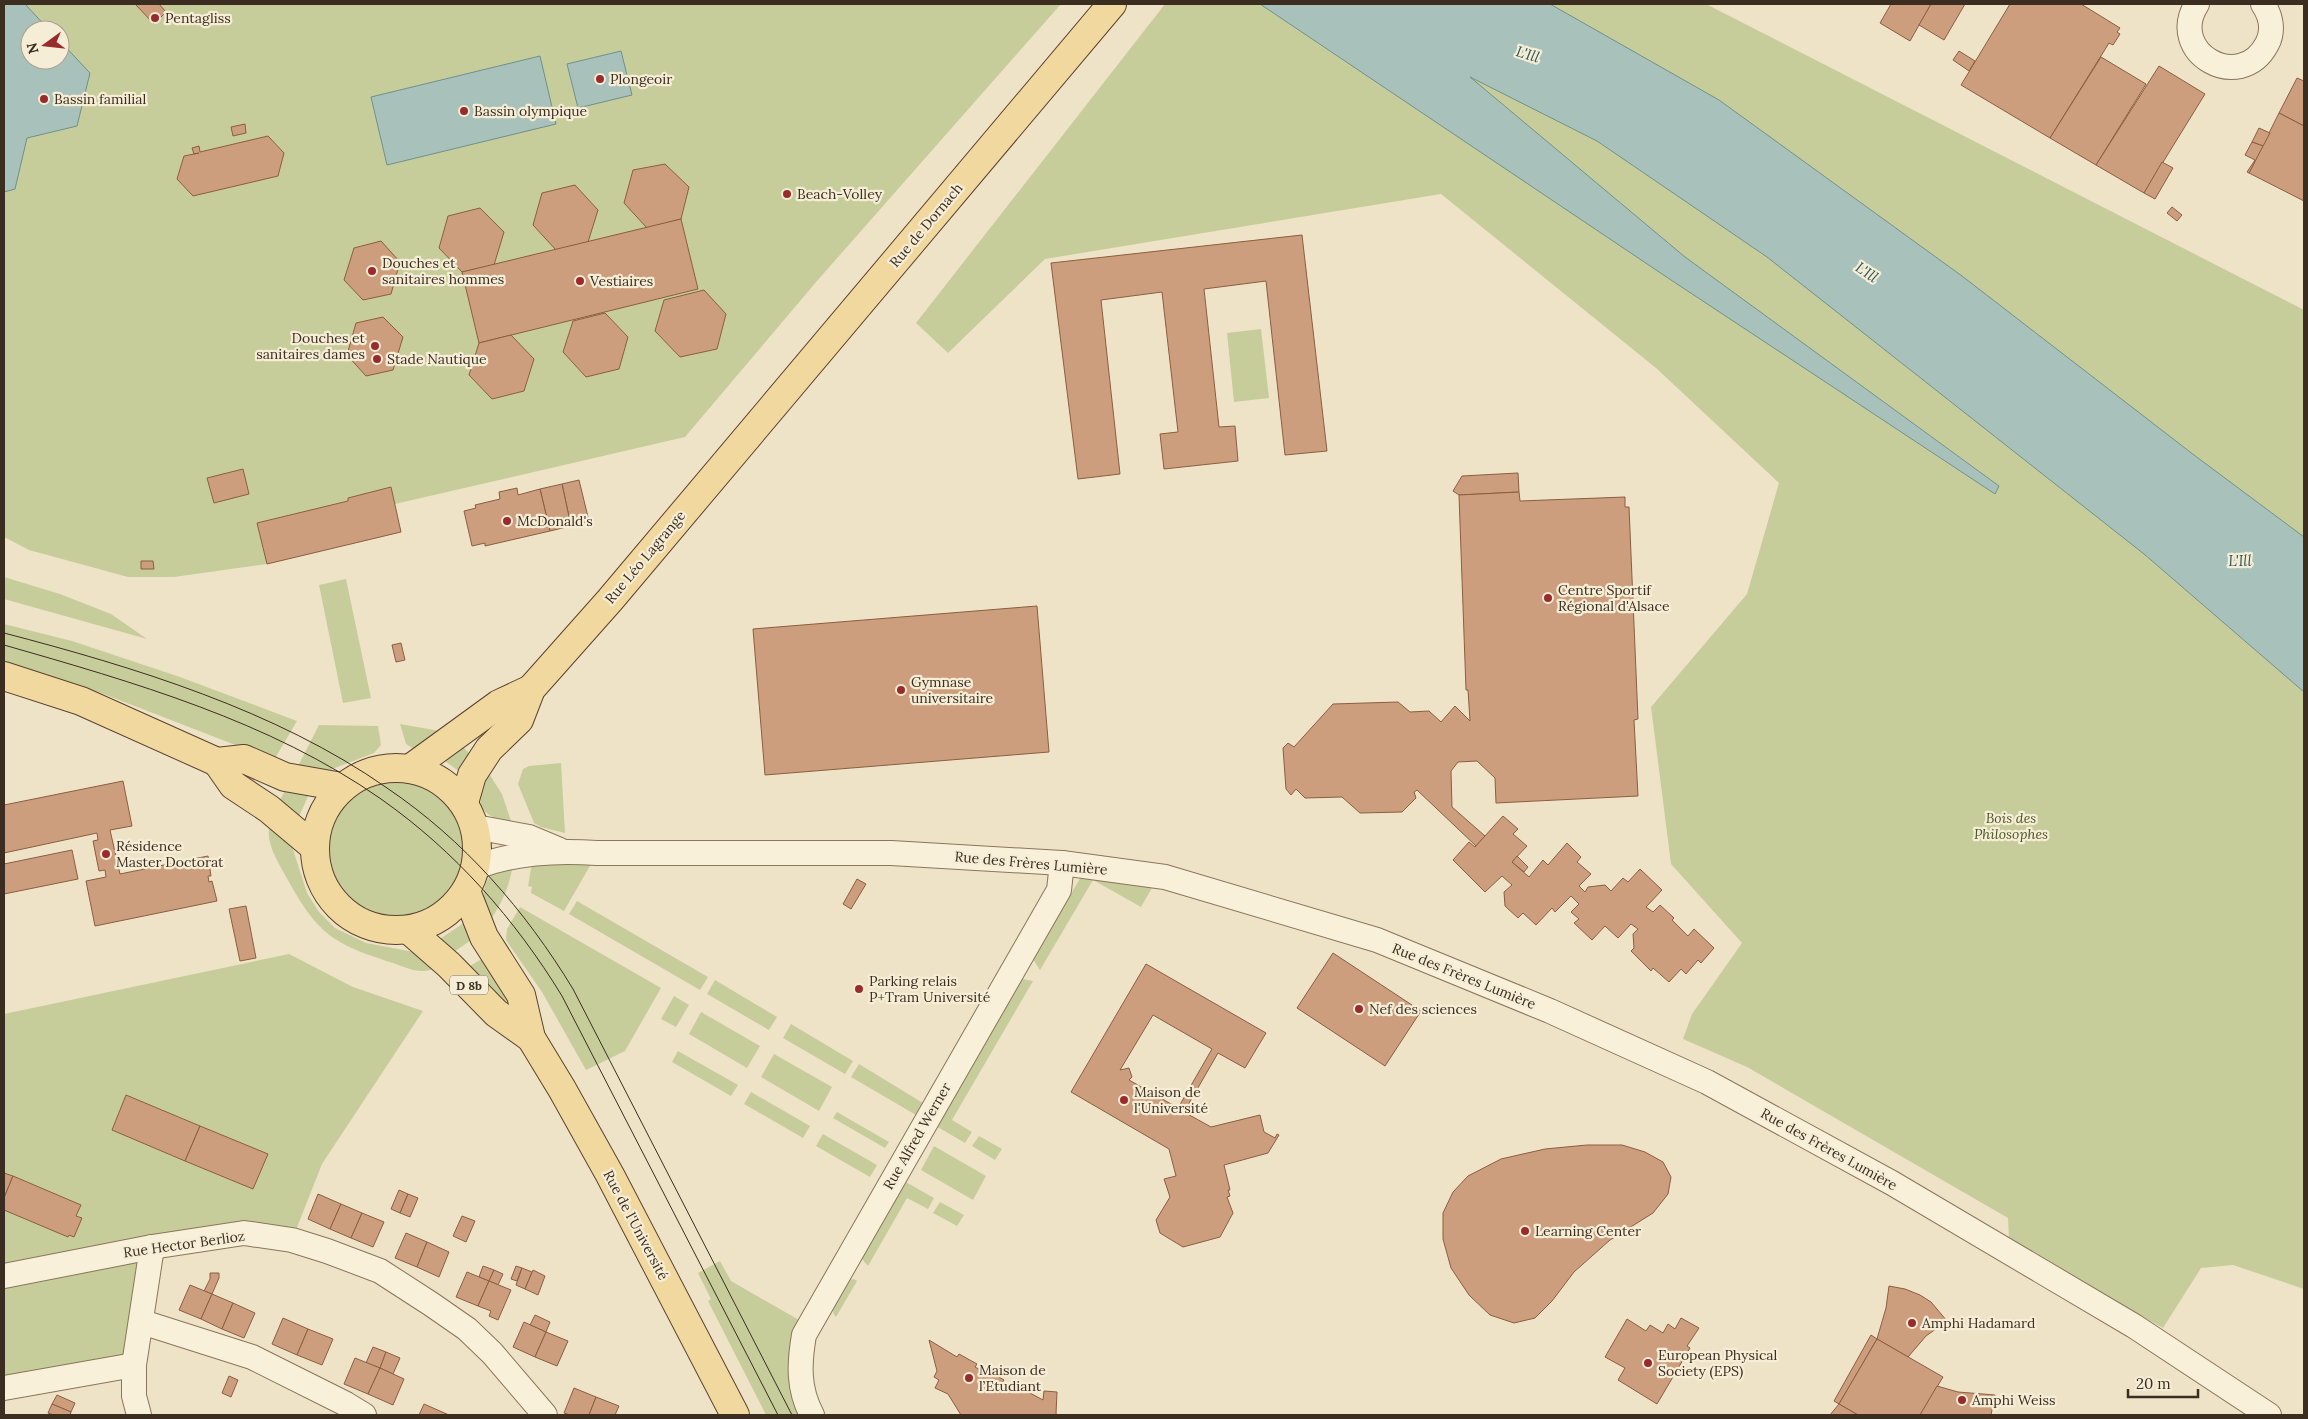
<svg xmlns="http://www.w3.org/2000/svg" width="2308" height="1419" font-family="Lora,serif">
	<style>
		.green { fill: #c7cd9a; fill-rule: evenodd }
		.water { fill: #a8c2bb; stroke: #6e9189 }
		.building { fill: #cd9e7d; stroke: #8a5e41; fill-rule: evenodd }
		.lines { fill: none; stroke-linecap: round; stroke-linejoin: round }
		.minor-casing { stroke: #8b755c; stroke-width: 26 }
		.major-casing { stroke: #594330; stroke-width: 30 }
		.minor { stroke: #f9f0da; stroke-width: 24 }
		.major { stroke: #f1d89f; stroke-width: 28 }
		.tram { stroke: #3b2d20; stroke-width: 1 }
		.poi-dot { fill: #9a2b2c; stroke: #f6edd6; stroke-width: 2 }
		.labels { text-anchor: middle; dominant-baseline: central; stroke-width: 4.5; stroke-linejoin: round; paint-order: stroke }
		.shield { fill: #f6edd6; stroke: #736757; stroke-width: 1 }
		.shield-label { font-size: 12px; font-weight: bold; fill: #3b2d20 }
		.poi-label { font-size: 14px; fill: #3b2d20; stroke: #f6edd6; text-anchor: start }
		.street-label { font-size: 14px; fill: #3b2d20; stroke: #f6edd6 }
		.park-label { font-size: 14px; font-style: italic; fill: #4b5726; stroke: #f6edd6 }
		.water-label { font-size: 15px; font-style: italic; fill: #2f5a58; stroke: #f6edd6 }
	</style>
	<rect width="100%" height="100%" fill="#efe3c7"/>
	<g class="green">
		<path d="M4,4h1057l-244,277 -132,156 -290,67 6,28 -134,32 -93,13h-46l-99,-27 -25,-13zM30,30h30v30h-30z"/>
		<path d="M1165,4h95l411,276 324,214 3,-9 -313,-228 -217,-181 129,65 170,116 377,297 160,138v597l-71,-24 -32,3 -38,60 -154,-86 -1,-24 -261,-151 -64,-28 9,-25 50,-71 -71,-79 -20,-157 96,-113 32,-111 -123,-115 -215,-174 -396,65 -97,94 -32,-30z"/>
		<path d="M1550,4h156l598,306v227l-110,-82 -232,-179 -243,-176z"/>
		<path d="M1261,329l8,69 -35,4 -7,-69z"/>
		<path d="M4,577l56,17 51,20 36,25 -143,-40z"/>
		<path d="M346,579l25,119 -28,5 -24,-118z"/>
		<path d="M4,624l68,17 108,36 117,44 -23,39 -173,-67 -97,-29z"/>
		<path d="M400,724l46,8 -32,17 -8,-5z"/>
		<path d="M319,725l59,1 3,19 -7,8 -47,18 -31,-1z"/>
		<path d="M460,744l11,11 -11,17 -18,-13z"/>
		<path d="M561,763l4,70 -24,-6 -7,-4 -16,-39 5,-15 6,-3z"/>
		<path d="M486,769l16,25 10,30c-38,-11 -35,-20 -26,-55z"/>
		<circle cx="396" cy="849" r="72"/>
		<path d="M286,788l23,6 -11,25 -21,-13z"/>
		<path d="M269,826l22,17 16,50 12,19 16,16 31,15 48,9 22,15c-13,9 -29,1 -43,-4 -63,-20 -76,-30 -108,-88 -9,-17 -18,-30 -16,-49z"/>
		<path d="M532,863l59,1 -27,47 -33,-18 1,-6 -4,-1z"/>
		<path d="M513,865c-5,26 -11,38 -26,60 -5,-17 -8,-44 10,-56 4,-3 11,-3 16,-4z"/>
		<path d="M1082,875l74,6 -15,26 -48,-27 -53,90 -6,-9 1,-6z"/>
		<path d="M577,901l131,76 -8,13 -131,-76z"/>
		<path d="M520,907l141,81 -36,63 -39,19 -44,-78 -36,-52 1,-11z"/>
		<path d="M465,922l9,16 -23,16 -14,-13z"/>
		<path d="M289,954l64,33 70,24 -101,153 -30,76 -140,7 -18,118 -130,23v-374z"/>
		<path d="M487,956l27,45 -5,3 -41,-37z"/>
		<path d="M1023,979l10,2 -81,139 20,12 -7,11 -29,-17 82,-143z"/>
		<path d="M715,980l62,37 -8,13 -62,-36z"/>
		<path d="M674,996l15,9 -13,22 -15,-8z"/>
		<path d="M701,1012l59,34 -13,22 -58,-34z"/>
		<path d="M791,1024l62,37 -8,13 -62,-36z"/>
		<path d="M678,1051l60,34 -7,11 -59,-34z"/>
		<path d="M774,1054l58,33 -13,24 -58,-34z"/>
		<path d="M859,1064l64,39 -7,12 -65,-38z"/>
		<path d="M751,1092l59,34 -7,12 -59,-34z"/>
		<path d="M837,1112l52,30 -4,6 -52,-30z"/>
		<path d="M823,1134l54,31 -7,12 -54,-31z"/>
		<path d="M979,1136l23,13 -7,11 -23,-14z"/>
		<path d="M934,1146l52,30 -13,24 -52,-30z"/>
		<path d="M904,1181l30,17 -6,11 -21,-11 -39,68 -7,-8z"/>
		<path d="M940,1202l24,13 -7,11 -24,-13z"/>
		<path d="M720,1261l11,20 68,39c-15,29 -13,66 0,95h-33l-58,-114 3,-2 -13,-26z"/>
		<path d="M854,1279l3,2 -21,36c-10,-11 7,-27 13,-37z"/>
	</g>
	<g class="water">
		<path d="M4,4h21l24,26h-19v30h30v-19l30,32 -13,53 -50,12 -12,51 -11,3z"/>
		<path d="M1260,4h290l169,96 243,176 232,179 110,82v155l-160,-138 -377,-297 -170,-116 -127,-64 215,180 314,229 -4,8 -324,-214z"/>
		<path d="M621,51l11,44 -54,13 -11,-44z"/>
		<path d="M540,56l16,68 -169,41 -16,-68z"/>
	</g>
	<g class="building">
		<path d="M135,4h24l7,8 -12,12z"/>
		<path d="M1891,4h40l-21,37 -30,-18z"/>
		<path d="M1931,4h34l-21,36 -25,-15z"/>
		<path d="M2010,4h71l39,24 -3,4 3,2 -7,11 -4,-2 -59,95 -89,-53z"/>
		<path d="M1959,51l16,10 -6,10 -16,-11z"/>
		<path d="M2101,57l45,27 -50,81 -46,-27z"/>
		<path d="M2159,66l46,28 -61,99 -48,-28z"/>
		<path d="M2297,78l7,3v45l-25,-13z"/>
		<path d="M2279,113l25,13v75l-55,-28z"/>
		<path d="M245,124l1,9 -13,3 -2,-9z"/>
		<path d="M2259,128l11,5 -7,13 -11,-4z"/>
		<path d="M268,136l16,17 -6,23 -85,20 -16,-17 7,-23 15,-3 -5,1 -2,-6 7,-2 1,6z"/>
		<path d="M2252,142l11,4 -14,27 -2,-1 8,-12 -10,-5z"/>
		<path d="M2162,162l11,6 -18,31 -11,-6z"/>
		<path d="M665,164l24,23 -8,32 -34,9 -23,-25 9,-33z"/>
		<path d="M575,185l23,25 -10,32 -32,8 -23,-25 9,-32z"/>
		<path d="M2172,207l10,8 -5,6 -10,-8z"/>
		<path d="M480,208l24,24 -10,33 -32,7 -23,-24 9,-32z"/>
		<path d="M681,219l17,70 -219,54 -17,-71z"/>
		<path d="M1302,235l25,216 -42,4 -19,-174 -62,8 15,138 16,-1 3,35 -74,8 -4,-35 18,-2 -16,-140 -61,8 19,174 -42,5 -27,-216z"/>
		<path d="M381,241l19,21 -9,32 -28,6 -19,-20 10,-32z"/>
		<path d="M704,290l22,24 -9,35 -37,8 -25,-26 9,-31z"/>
		<path d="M605,313l23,24 -9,32 -33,8 -23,-25 10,-31z"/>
		<path d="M383,317l20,20 -10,33 -27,6 -19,-21 9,-32z"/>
		<path d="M511,335l23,24 -10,32 -32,8 -23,-24 10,-32z"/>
		<path d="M243,469l6,25 -35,9 -7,-25z"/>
		<path d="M1518,473l1,19 -60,3 -6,-4 9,-15z"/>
		<path d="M579,480l10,41 -18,5 -9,-42z"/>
		<path d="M562,484l9,42 -21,5 -10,-42z"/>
		<path d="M391,487l10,45 -134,32 -10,-41 91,-22v-3z"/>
		<path d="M517,488l1,7 22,-6 10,42 -65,15v-3l-13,3 -8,-35 12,-3 -1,-3 25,-6 -1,-7z"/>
		<path d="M1519,492l1,9 105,-4v10h4l9,212 -4,1 4,76 -142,7 -1,-25 -18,-17 -19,1 -7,9 1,36 33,29 -9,10 -59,-56 -3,2 2,6 -14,14 -42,1 -18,-16 -37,1 -9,-9 -5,6 -5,-6 -3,-41 5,-5 6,4 39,-43 65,-2 12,10 19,-1 12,11 14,-16 15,15 -2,-31h-2l-7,-195z"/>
		<path d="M141,561h12l1,8h-13z"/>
		<path d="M1037,606l12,146 -284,23 -12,-146z"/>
		<path d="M401,643l4,17 -9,2 -4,-17z"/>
		<path d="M123,781l9,45 -22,4 10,44 88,-18 3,20h-3l1,6 3,-1 5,20 -122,25 -9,-45 20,-4 -1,-7 -6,1 -6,-30 5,-1 -1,-7 -93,20v-48z"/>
		<path d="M1503,816l15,13 -5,5 14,12 -15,16 17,15 14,-17 5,5 19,-22 14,14 -4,5 14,12 -12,12 6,6 3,-5 17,-2 6,6 12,-13 5,4 12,-13 22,21 -16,17 7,5 7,-7 14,13 -2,2 16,16 6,-7 20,19 -13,15 -3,-3 -12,14 -5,-5 -12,13 -16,-14 -2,3 -20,-20 3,-3 -1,-14 5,-5 -7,-5 -13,14 -13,-12 -13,14 -18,-17 5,-4 -8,-7 8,-8 -8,-8 -16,16 -3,-4 -16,17 -13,-12 -5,5 -13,-12 -1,-14 8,-7 -10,-9 -17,16 -32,-32 16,-18 6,5z"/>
		<path d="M72,850l6,29 -74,15v-30z"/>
		<path d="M1517,856l11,11 -4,5 -12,-10z"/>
		<path d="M857,879l9,5 -15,25 -8,-5z"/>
		<path d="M246,906l10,52 -16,3 -11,-52z"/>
		<path d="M1333,953l88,58 -36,55 -88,-58z"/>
		<path d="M1146,964l120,69 -21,35 -27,-15 -34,59 27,15 49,-12 4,17 11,6 2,-4 2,1 -11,18 -44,12 6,25h-2l2,6 -3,1 6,16 -13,24 -37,10 -23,-14 -4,-13 14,-23 -6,-18 12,-3 -7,-27 -98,-57zM1153,1015l59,34 -34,59 -49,-28 3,-3 -3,-9 -9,2z"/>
		<path d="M126,1095l74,31 -15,35 -73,-31z"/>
		<path d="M200,1126l68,28 -15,35 -68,-28z"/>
		<path d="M1587,1145h35l23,7 18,10 8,15 -3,17 -15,19 -43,27 -36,32 -22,29 -17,17 -21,5 -24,-8 -21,-20 -18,-27 -8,-29v-26l10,-21 15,-16 33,-17 44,-10z"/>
		<path d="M4,1173l9,3 -9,22z"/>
		<path d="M13,1176l68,29 -5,11 6,2 -8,19 -5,-2 -1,2 -64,-27v-12z"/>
		<path d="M399,1190l9,4 -8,19 -9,-4z"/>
		<path d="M318,1194l23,10 -11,25 -22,-10z"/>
		<path d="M408,1194l10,4 -8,19 -10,-4z"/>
		<path d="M341,1204l21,9 -11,25 -21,-9z"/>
		<path d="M362,1213l22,9 -11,25 -22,-9z"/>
		<path d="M462,1216l13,5 -9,21 -13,-6z"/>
		<path d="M406,1233l21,9 -10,25 -22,-9z"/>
		<path d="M427,1242l22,10 -10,25 -22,-10z"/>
		<path d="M483,1266l11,4 -5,11 -10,-4z"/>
		<path d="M516,1266l6,2 -5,13 -6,-2z"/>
		<path d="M522,1268l10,4 -7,17 -9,-4z"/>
		<path d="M494,1270l9,4 -5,11 -9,-4z"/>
		<path d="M533,1270l12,6 -7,19 -13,-6z"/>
		<path d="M467,1272l22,9 -11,25 -22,-9z"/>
		<path d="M210,1273h9v5l-7,16 -8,-3 6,-12z"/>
		<path d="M489,1281l22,9 -13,30 -9,-4 2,-5 -13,-5z"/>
		<path d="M190,1285l22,9 -11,25 -22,-9z"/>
		<path d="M1889,1286l16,3 15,6 11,7 16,19 -21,15 -18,21 -31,-18 9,-31z"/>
		<path d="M212,1294l21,9 -11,26 -21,-10z"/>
		<path d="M233,1303l22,10 -11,25 -22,-9z"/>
		<path d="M535,1315l15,7 -4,10 -16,-7z"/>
		<path d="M283,1318l25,11 -11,26 -25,-11z"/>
		<path d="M1681,1318l18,10 -12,18 3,2 -33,56 -39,-24 7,-12 -20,-11 22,-38 19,12 4,-6 13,8 5,-9 7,5z"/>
		<path d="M524,1322l22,10 -11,25 -22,-10z"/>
		<path d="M308,1329l25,10 -11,26 -25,-10z"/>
		<path d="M546,1332l22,9 -11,25 -22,-9z"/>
		<path d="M1871,1335l6,4 -38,65 -5,-3z"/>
		<path d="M1877,1339l66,38 -23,38h-62l-19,-11z"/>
		<path d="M929,1340l28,17 2,-3 18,10 -2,3 9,5 2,-3 18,11 -2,3 10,6 16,3 15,8 1,-9 13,1 -1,22 2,1h-97l-13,-21 -13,-6 4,-8 -5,-3 3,-6z"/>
		<path d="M373,1347l13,5 -6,16 -14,-5z"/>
		<path d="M386,1352l14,6 -7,16 -13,-6z"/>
		<path d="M355,1358l25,10 -12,26 -24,-10z"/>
		<path d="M380,1368l24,11 -11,26 -25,-11z"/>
		<path d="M229,1376l9,4 -7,17 -9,-4z"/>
		<path d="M1937,1386l21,6 37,3 -4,20h-71z"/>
		<path d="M574,1388l22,9 -7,18h-19l-6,-2z"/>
		<path d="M57,1395l18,8 -4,9 -19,-8z"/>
		<path d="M596,1397l23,9 -4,9h-26z"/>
		<path d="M52,1404l19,8 -1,3h-16l-6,-2z"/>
		<path d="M424,1404l25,11h-30z"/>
		<path d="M1839,1404l19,11h-28z"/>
	</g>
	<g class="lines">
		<defs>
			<g id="minor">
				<path d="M2197,4c-31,48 43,91 70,40 7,-13 4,-28 -4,-40"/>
				<path d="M475,827l54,10 31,13"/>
				<path d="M476,867c39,-15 80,-17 121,-14h294l171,10 103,14 212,63 173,71 157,71 185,101 242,143 135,89"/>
				<path d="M4,1276l148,-29 92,-14 48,7 35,11 53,20 51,33 36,25 25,24 53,62"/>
				<path d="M142,1322l110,35 94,47 18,11"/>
				<path d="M4,1388l130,-23"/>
				<path d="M139,1415l-5,-19v-31l18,-118"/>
				<path d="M812,1415c-14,-26 -13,-51 -8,-80l255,-445 3,-27"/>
			</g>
			<g id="major">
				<path d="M4,676l77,25 136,61 27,-3 41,18 57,10"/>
				<path d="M217,762l16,23 36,24 44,37"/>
				<circle cx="396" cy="849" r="81"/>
				<path d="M411,768l88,-64 32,-15"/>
				<path d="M464,803l8,-28 17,-26 30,-29 12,-31 79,-89 502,-596"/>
				<path d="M466,891l18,46 37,58 10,43 31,51 48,86 125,240"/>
				<path d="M409,930l40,35 47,48 35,25"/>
			</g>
		</defs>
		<use href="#minor" class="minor-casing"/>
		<use href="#major" class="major-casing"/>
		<use href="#minor" class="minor"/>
		<use href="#major" class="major"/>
		<g class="tram">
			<path d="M4,633c130,34 272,77 383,155 77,52 138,122 186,201l219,426"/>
			<path d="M4,645c129,37 266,76 377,154 74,52 134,120 181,197l216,419"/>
		</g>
	</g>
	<g class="poi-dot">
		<circle cx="155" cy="18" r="5"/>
		<circle cx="600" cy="79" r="5"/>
		<circle cx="44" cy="99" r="5"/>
		<circle cx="464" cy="111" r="5"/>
		<circle cx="787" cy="194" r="5"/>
		<circle cx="372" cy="271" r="5"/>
		<circle cx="580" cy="281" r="5"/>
		<circle cx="375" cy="346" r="5"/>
		<circle cx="377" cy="359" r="5"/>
		<circle cx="507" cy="521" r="5"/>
		<circle cx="1548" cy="598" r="5"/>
		<circle cx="901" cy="690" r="5"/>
		<circle cx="106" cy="854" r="5"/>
		<circle cx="859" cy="989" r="5"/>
		<circle cx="1359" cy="1009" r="5"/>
		<circle cx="1124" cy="1100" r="5"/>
		<circle cx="1525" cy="1231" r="5"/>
		<circle cx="1912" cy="1323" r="5"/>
		<circle cx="1648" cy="1363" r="5"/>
		<circle cx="969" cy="1378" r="5"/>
		<circle cx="1962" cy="1400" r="5"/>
	</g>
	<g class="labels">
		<rect class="shield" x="450" y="975.5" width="38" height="19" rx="4"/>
		<g class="shield-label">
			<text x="469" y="985">D 8b</text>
		</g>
		<g class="poi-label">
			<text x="165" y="18">Pentagliss</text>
			<text x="610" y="79">Plongeoir</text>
			<text x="54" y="99">Bassin familial</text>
			<text x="474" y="111">Bassin olympique</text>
			<text x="797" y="194">Beach-Volley</text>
			<text x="382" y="263">Douches et<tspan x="382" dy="16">sanitaires hommes</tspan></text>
			<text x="590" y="281">Vestiaires</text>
			<text x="365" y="338" text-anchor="end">Douches et<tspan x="365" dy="16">sanitaires dames</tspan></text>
			<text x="387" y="359">Stade Nautique</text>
			<text x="517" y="521">McDonald's</text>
			<text x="1558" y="590">Centre Sportif<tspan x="1558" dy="16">Régional d'Alsace</tspan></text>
			<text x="911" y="682">Gymnase<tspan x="911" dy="16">universitaire</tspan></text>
			<text x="116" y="846">Résidence<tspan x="116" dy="16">Master Doctorat</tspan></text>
			<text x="869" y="981">Parking relais<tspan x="869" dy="16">P+Tram Université</tspan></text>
			<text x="1369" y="1009">Nef des sciences</text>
			<text x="1134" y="1092">Maison de<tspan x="1134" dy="16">l'Université</tspan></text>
			<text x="1535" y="1231">Learning Center</text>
			<text x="1922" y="1323">Amphi Hadamard</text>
			<text x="1658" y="1355">European Physical<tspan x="1658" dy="16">Society (EPS)</tspan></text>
			<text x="979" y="1370">Maison de<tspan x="979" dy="16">l’Etudiant</tspan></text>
			<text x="1972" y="1400">Amphi Weiss</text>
		</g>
		<g class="street-label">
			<text transform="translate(926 225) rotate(-50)">Rue de Dornach</text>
			<text transform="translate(645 557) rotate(-50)">Rue Léo Lagrange</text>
			<text transform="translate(1031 863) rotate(5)">Rue des Frères Lumière</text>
			<text transform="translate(1464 976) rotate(22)">Rue des Frères Lumière</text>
			<text transform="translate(917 1136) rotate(-60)">Rue Alfred Werner</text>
			<text transform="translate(1829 1149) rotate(29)">Rue des Frères Lumière</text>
			<text transform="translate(636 1225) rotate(62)">Rue de l'Université</text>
			<text transform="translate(184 1244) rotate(-8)">Rue Hector Berlioz</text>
		</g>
		<g class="park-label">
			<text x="2011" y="818">Bois des<tspan x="2011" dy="16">Philosophes</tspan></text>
		</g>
		<g class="water-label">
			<text transform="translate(1528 54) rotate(18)">L'Ill</text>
			<text transform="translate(1867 272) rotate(35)">L'Ill</text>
			<text x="2240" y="560">L'Ill</text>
		</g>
	</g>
	<rect width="2308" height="1419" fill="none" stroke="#3b2d20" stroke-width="10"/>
	<g transform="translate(45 45) rotate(255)"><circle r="24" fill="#f6edd6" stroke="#aba08d"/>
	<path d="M0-4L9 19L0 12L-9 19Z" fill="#9a2b2c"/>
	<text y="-8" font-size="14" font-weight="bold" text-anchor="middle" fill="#3b2d20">N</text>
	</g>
	<path d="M2128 1389v8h70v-8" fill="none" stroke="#3b2d20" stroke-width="2.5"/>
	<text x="2136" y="1389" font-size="15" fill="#3b2d20" stroke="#f6edd6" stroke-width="4" paint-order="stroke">20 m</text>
</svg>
